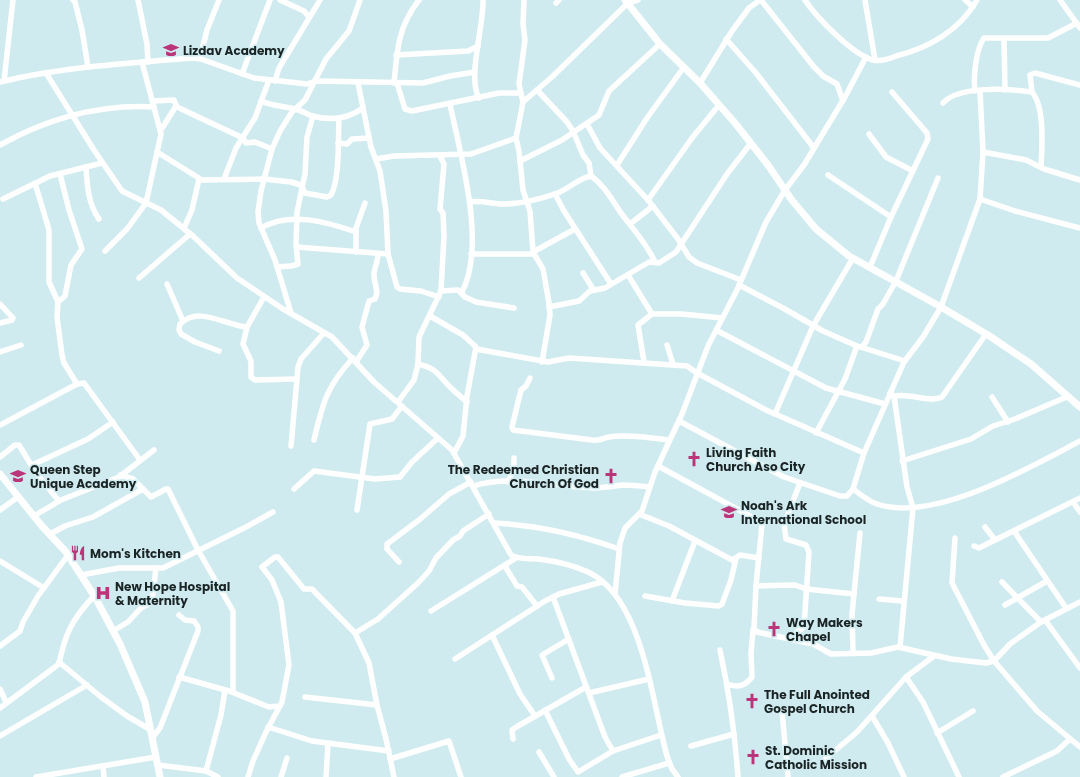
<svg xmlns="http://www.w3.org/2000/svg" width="1080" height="777" font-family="Poppins,sans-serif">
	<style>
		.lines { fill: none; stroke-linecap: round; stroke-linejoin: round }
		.minor { stroke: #fff; stroke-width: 5.5 }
		.tertiary { stroke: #fff; stroke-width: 7 }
		.labels { text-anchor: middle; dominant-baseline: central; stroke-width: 3; stroke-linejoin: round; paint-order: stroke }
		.poi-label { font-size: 12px; font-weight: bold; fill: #1a2425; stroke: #d0ebef; text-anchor: start }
	</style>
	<rect width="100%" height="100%" fill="#d0ebef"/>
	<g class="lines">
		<g class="minor">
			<path d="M73,0l2,2 7,28 6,37"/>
			<path d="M138,0l9,44 1,18"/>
			<path d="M280,0l24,11 5,6"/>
			<path d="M524,0l-1,24 2,16 -6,44 4,18 -7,36 3,13 4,39 7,21 3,41 10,17 6,34 1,12 -8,47"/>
			<path d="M761,0l53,67 9,9 14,8 6,17"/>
			<path d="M805,0c11,17 48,55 68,60 8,2 16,-1 23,-4 33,-8 64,-26 81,-56"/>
			<path d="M865,0l10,60"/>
			<path d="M965,0l8,7"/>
			<path d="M1060,0l20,28"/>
			<path d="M556,3l3,-3"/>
			<path d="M726,39l30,34 58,75"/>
			<path d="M1004,39l1,51"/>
			<path d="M396,55l72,-4 10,-5"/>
			<path d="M200,58l7,-28 12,-30"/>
			<path d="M46,73l48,77 28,41 39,19 32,26 44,42 46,31 49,28 42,45 78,68 59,105c8,5 18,3 27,4 16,2 35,6 50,13 55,25 64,131 79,184l5,13 6,8"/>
			<path d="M242,74l28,-74"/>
			<path d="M4,81l9,-81"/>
			<path d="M275,81l4,-13 41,-68"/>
			<path d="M0,82c63,-15 127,-19 192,-24l9,1 53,19 53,6 9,-3 107,2 27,-7 25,-4"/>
			<path d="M358,83l13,64 9,24 6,40 2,43 9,33 3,2 21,2 18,6"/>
			<path d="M394,83c3,-32 4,-57 25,-83"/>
			<path d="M397,83l8,26 7,2 87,-18h21"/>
			<path d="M700,83l32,-52 17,-23 11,-8"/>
			<path d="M537,90l30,32 6,9 10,24 6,8 2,13"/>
			<path d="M975,91c-2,-14 1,-42 9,-53h64l29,-15"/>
			<path d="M1032,92l-2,-17 5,-2 45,12"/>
			<path d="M479,98c-12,-21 5,-72 4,-98"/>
			<path d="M153,101l21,-1 3,7 66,31 3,5 9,-1 17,7"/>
			<path d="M261,101c11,5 23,5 34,8 6,1 11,5 17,7 19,5 36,3 51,-8"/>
			<path d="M523,102l30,-26 75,-73 10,-3"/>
			<path d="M943,103c16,-18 67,-14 89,-11 13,15 10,55 9,75"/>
			<path d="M450,104c10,50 37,140 12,188"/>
			<path d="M587,124l13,24 48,52 30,39 11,18 8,6 44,17"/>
			<path d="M161,130l15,-24"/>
			<path d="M869,134l17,23 27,14"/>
			<path d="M338,143l9,1 5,-5 17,-1"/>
			<path d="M0,145c47,-26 100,-41 154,-38"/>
			<path d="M157,152l45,28 62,-1 27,3 10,3 4,8 22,4 4,-2c9,-16 7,-57 8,-77"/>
			<path d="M983,152l43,8 18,9 36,11"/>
			<path d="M376,159l18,-3 77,-2 45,-16"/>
			<path d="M520,161l42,-21 37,-25 10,-24 51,-47"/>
			<path d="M617,165l30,-47 37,-51"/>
			<path d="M86,167c1,17 2,37 13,52"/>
			<path d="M828,175l63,42"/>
			<path d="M224,179l12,-31 19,-30 14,-38"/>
			<path d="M35,183l14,47v52l9,20 -1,15 5,38 2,8 13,21"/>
			<path d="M555,194l9,17 47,73"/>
			<path d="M3,199l47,-23 52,-13"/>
			<path d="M980,199l35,12 65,17"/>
			<path d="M648,200l44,-62 27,-33"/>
			<path d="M470,202c12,-2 22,2 33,2 17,0 37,-5 52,-10 13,-4 23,-16 36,-18 13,9 21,24 30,37 12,16 26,31 34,49"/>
			<path d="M630,224l23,-18"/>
			<path d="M184,228l8,-18 7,-31"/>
			<path d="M261,228c29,-17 66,-6 95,4"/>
			<path d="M296,247l92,7"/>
			<path d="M105,251l22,-22 19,-26 15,-69 -19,-72"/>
			<path d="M356,252v-24l9,-25"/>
			<path d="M533,252l42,-23"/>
			<path d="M471,254h63"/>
			<path d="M277,267l14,-1 7,-2 -2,-21 1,-31 8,-38 2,-37 6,-21"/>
			<path d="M870,267l21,-50 37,-78 -1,-6 -35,-41"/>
			<path d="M583,273l10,16"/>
			<path d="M628,275l24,39h30l40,4"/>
			<path d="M139,278l51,-44"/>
			<path d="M167,284l16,37"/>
			<path d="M739,285l44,23 40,23 34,15 48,15"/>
			<path d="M441,291l17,-1 7,7 11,5 38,6"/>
			<path d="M264,297l-17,30 -4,17 8,17v16l4,3 41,-1"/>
			<path d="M58,302l7,-6 6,-31 11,-16 -13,-39 -9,-36"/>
			<path d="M0,304l13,14 -1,2 -12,3"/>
			<path d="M549,307l30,-6 11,-10 15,-3 44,-26 10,1 17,-11 51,-78 24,-31"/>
			<path d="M291,313l-16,-53 -16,-37 -1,-11 3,-21 11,-42 8,-18 12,-19 13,-12 21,-41 23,-28 11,-31"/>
			<path d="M430,316l33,19 13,12 -9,49 -4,40 -9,17"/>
			<path d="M716,330l110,58 59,16"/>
			<path d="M667,345l6,19"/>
			<path d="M862,347l4,-5 12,-33 5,-5 13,-23 42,-103"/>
			<path d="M476,349l72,13 21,-4 118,8 10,7 69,37 98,43"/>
			<path d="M219,351l-24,-9 -14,-8 -2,-4 1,-6c19,-19 46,2 67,3"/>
			<path d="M0,352l21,-7"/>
			<path d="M356,362l11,-17 -5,-18 7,-26 6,-2c5,-9 -2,-16 -1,-26 1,-7 4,-12 4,-19"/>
			<path d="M644,362l-6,-37 14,-11"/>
			<path d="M418,364c20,5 18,9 32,23 5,5 11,10 17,15"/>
			<path d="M530,378l-4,8 -5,4 -9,37 1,3 79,10c10,1 10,-2 17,-3 16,-3 44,1 60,3"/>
			<path d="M890,393l4,3 13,91 6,21 -13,139"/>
			<path d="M894,396c17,-3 35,7 48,1l44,-63"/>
			<path d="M992,397l16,25"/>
			<path d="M398,402l16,-22 4,-16 1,-27 22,-46 3,-55 -1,-23 -3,-4 4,-45 -4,-8"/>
			<path d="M775,414l38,-88 40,-68"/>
			<path d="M679,421l105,56 56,19h7l6,-7 11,-36 40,-91 19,-25 18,-30 39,-108 3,-47 -3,-61"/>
			<path d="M0,425l77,-41 7,-1 56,77"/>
			<path d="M816,433l29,-54 12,-33"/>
			<path d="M314,440c9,-37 12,-53 39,-82"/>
			<path d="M291,446l7,-79 3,-8 23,-26"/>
			<path d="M0,457l15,-12h4l17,28 23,28"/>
			<path d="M902,461l69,-22 22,-13 22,-7 54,-23"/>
			<path d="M32,465l56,-26 25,-17"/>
			<path d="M658,466l103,56 1,2 -6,61 -2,44 3,3 56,12 18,10 40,-1 27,-6 53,12 35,4 8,-2 16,-17 31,-22 39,-20"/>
			<path d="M120,475l13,4 18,18 15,-8h2l30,61 35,61v81"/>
			<path d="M508,482l6,-14v-10"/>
			<path d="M473,486c38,-12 83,1 122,2 9,0 18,-2 28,-3 9,0 18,1 27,2"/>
			<path d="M294,489l20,-18 61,8 25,-2 12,-15 26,-24"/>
			<path d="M853,489c7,5 15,12 24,15 57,19 152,-36 203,-63"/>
			<path d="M1073,502l7,10"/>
			<path d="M0,510l18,-13"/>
			<path d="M357,510l13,-86 22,-5 10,-13"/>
			<path d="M639,514l30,12 63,34 8,-5 19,3"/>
			<path d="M34,516l27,-16 58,-23 35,-27"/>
			<path d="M494,523c42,2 86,12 125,26"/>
			<path d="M985,527l10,13"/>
			<path d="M1014,531l52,77"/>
			<path d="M50,534l15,-8 28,-9 50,-28"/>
			<path d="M955,538l-3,45 32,62 10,16 43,50 43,36"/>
			<path d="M974,546l5,2 101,-50"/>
			<path d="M0,561l44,27"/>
			<path d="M399,562l-12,-13v-5l32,-24 30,-26 22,-12"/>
			<path d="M505,566l12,20 5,1 15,19"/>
			<path d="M81,575l38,-7h44l83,-41 27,-15"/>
			<path d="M1002,582l39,40"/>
			<path d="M756,586l39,-1 11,4 48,5"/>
			<path d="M615,594l5,-51 5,-15 17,-17 13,-39 27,-58 26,-68 29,-56 29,-68 19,-32 19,-25 18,-30 23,-38 21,-40"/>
			<path d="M645,596l40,7 34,3 3,-2 9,-24 5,-22"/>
			<path d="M553,597l52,140 8,14"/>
			<path d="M879,599l24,2"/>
			<path d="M672,601l23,-60"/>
			<path d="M1005,605l42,-24"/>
			<path d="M431,611l85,-53"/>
			<path d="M1045,620l35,48"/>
			<path d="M113,631l15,-9 13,-14 11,-6 4,-34"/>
			<path d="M355,633l23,-14 40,-36 11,-12 7,-13 17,-18 7,-4 3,-5 26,-17"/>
			<path d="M492,635l28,59 15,22"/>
			<path d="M793,640l3,-7 8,-6 5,-75 -3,-7 -20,-6 -2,-15 16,-41"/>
			<path d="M0,646l20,-15 3,-9 15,-26 30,-41"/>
			<path d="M720,650c9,42 15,84 18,127"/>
			<path d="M853,653l-1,-39 8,-81"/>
			<path d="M455,659l90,-58 14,-7 43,-12"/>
			<path d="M59,662l42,35 26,19 24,14"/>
			<path d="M179,677l50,14 40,16 11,-1"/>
			<path d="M906,677l17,25 36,75"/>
			<path d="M552,678l-10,-23 27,-16"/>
			<path d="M727,684c11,4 18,2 25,-7l-1,-24 2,-23 1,-1"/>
			<path d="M0,689l6,13"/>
			<path d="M589,693l60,-14"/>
			<path d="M305,697l72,8"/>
			<path d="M0,708l59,-44c6,-30 13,-45 35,-68"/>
			<path d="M545,710l24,49 9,13 35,-21 48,-16"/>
			<path d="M782,711l6,66"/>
			<path d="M872,716l16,27 16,34"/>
			<path d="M268,727l44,14 77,10"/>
			<path d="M937,733l36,-22"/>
			<path d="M0,736l87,-51"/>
			<path d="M153,737l7,-9 38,-97v-4l-4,-6 -9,-1 -6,-5"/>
			<path d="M513,739l-1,-9 6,-4 68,-39"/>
			<path d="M691,746l43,-12"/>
			<path d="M539,752l15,25"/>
			<path d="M390,759l59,-18 12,36"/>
			<path d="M825,759l32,-27 49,-55 28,-21"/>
			<path d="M158,765l48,6 12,6"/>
			<path d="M103,766l1,11"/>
			<path d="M206,771l15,-56 4,-25"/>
			<path d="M36,777l120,-20"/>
			<path d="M248,777l5,-16 13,-29 16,-30 7,-37 -8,-63 -9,-22 -10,-13 13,-10h3l26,32h8l43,44 14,30 8,42 9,34 8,38"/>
			<path d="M281,777l6,-19"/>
			<path d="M326,777l2,-33"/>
			<path d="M622,777l47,-14"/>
			<path d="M1003,777l54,-26 13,-12"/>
		</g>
		<g class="tertiary">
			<path d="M625,0l35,44 40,39 35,40 33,42 23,34 25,30 33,27 92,51 47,28 43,29 49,43"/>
			<path d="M0,474l41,51 25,27 29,45 25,47 25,58 15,75"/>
		</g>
	</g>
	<defs>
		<symbol id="school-bare" viewBox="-9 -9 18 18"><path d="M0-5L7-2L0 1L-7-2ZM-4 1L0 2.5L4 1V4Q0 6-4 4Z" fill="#ba3579" stroke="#d0ebef" stroke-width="2.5" paint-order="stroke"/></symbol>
		<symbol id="church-bare" viewBox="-9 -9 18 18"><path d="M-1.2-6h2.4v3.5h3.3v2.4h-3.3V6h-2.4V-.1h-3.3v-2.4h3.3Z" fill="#ba3579" stroke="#d0ebef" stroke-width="2.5" paint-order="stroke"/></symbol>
		<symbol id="restaurant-bare" viewBox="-9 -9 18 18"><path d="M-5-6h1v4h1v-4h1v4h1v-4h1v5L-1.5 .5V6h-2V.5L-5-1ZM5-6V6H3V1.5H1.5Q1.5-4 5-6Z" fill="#ba3579" stroke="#d0ebef" stroke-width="2.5" paint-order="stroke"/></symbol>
		<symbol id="hospital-bare" viewBox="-9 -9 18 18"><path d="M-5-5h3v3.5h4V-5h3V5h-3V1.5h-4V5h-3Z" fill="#ba3579" stroke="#d0ebef" stroke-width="2.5" paint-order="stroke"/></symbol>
	</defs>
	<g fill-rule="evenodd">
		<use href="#school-bare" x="160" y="39" width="22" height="22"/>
		<use href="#church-bare" x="683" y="448" width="22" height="22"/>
		<use href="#school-bare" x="7" y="465" width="22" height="22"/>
		<use href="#church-bare" x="600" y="465" width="22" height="22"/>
		<use href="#school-bare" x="718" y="501" width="22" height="22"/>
		<use href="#restaurant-bare" x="67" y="542" width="22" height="22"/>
		<use href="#hospital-bare" x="92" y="582" width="22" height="22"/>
		<use href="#church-bare" x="763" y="618" width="22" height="22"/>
		<use href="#church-bare" x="741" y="690" width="22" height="22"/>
		<use href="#church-bare" x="742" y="746" width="22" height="22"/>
	</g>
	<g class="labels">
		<g class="poi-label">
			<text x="183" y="50">Lizdav Academy</text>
			<text x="706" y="452">Living Faith<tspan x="706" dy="14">Church Aso City</tspan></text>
			<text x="30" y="469">Queen Step<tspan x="30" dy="14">Unique Academy</tspan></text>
			<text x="599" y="469" text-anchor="end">The Redeemed Christian<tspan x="599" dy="14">Church Of God</tspan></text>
			<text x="741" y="505">Noah's Ark<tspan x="741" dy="14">International School</tspan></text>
			<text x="90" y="553">Mom's Kitchen</text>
			<text x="115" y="586">New Hope Hospital<tspan x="115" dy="14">&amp; Maternity</tspan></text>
			<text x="786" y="622">Way Makers<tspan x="786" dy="14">Chapel</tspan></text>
			<text x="764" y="694">The Full Anointed<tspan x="764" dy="14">Gospel Church</tspan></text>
			<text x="765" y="750">St. Dominic<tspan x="765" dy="14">Catholic Mission</tspan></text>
		</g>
	</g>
</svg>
